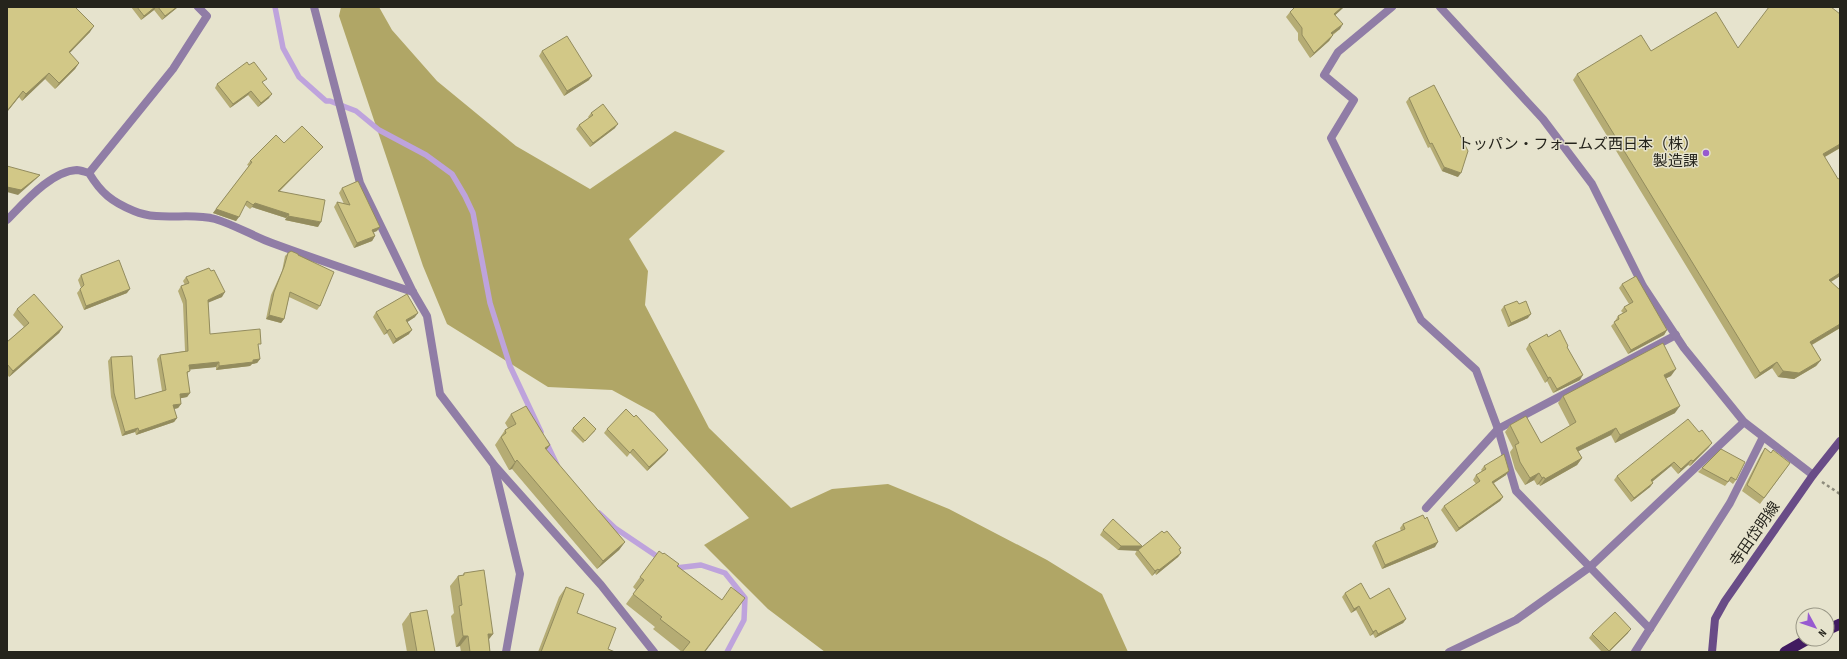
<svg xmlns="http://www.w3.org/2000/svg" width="1847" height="659" font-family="'Sofia Sans Condensed','Noto Sans JP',sans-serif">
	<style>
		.forest { fill: #b0a666 }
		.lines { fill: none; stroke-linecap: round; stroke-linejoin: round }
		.stream { stroke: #bea3dc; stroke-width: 5.5 }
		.path { stroke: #8d8b7c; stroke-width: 2.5; stroke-dasharray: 3 3; stroke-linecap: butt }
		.minor { stroke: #907da6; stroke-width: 8 }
		.secondary { stroke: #694c87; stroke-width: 8 }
		.trunk { stroke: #401a60; stroke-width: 11 }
		.wall { fill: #b5ac74 }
		.shaded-wall { fill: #938c5e }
		.building { fill: #d2c887; stroke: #938c5e }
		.poi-dot { fill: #975ad0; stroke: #e6e3cd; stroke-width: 1.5 }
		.labels { text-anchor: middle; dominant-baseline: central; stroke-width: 3; stroke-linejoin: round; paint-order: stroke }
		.poi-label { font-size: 15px; fill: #25241c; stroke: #e6e3cd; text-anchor: end }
		.street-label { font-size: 15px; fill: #25241c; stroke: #e6e3cd }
	</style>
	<rect width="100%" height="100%" fill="#e6e3cd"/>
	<path class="forest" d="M341,7h38l13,23 45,51 79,65 74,43 85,-58 50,20 -96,88 19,32 -3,34 64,123 82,80 41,-19 56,-5 61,25 98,51 55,34 26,58h-303l-57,-43 -64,-64 45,-27 -95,-105 -42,-23 -64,-3 -101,-63 -24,-58 -84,-250z"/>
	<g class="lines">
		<g class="stream">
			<path d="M275,7l8,41 16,29 27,24h4l26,10 23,19 47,25 26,19 13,22 8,17 17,90 20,63 31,66"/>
			<path d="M546,442l11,23"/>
			<path d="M599,513l16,15 46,31"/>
			<path d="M674,567l2,1 25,-3 24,8 20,25 -1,22 -17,32"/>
		</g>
		<path class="path" d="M1822,482l18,12"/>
		<g class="minor">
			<path d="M314,7l46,176 53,109 14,24 13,78 54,71 107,120 53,67"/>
			<path d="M1392,7l-54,45 -14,23 30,25 -23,38 90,182 55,50 22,59 178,-94"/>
			<path d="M1440,7l103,112 49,65 51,102 41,62 60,74 69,53"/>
			<path d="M89,173l84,-104 34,-53 -9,-9"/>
			<path d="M7,220c17,-17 44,-49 70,-50 3,0 8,2 12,3 12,20 23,29 45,38 26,11 55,1 81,8 20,6 38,17 57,24 46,17 94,33 141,49"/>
			<path d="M1498,429l18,62 134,138"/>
			<path d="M494,466l26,108 -14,78"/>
			<path d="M1426,508l72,-79"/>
			<path d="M1449,652l67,-32 74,-53 154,-145"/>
			<path d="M1635,652l95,-149 33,-66"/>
		</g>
		<path class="secondary" d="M1712,652l3,-33 10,-18 88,-126 27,-34"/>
		<g class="trunk">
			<path d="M1827,630l13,-6"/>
			<path d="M1785,652l23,-13"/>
		</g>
	</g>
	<g class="wall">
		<path d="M7,7l83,25 -21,21 10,10 -4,6 -20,20 -10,-10 -23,22 -3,-4 -12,15z"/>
		<path d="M131,7h47l-16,13 -8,-10 -13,10z"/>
		<path d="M1295,7h49l-9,8 5,14 -7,6 -4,6 -19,17 -12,-18v-7l-12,-16 4,-5z"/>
		<path d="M1840,14v134l-15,9 15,119 -9,6 9,46 -28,17 9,15 -5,6 -22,13 -16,-2 -6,-9 -17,11 -182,-299 4,-6 74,-23 87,-3z"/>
		<path d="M542,51l47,29 -25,16 -25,-40z"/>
		<path d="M263,83l6,15 -11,9 -10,-12 -18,13 -15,-20 2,-4 47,-1z"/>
		<path d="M1409,98l49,79 -16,-6 -12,-24 -2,1 -22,-46z"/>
		<path d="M591,113l24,15 -25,19 -14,-18 3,-4 10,-7 -1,-1z"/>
		<path d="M284,143l35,8 -39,40 38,36 -33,-7 1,-2 -34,-11 -2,2 -5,-4 -9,16 -23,-8 36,-47 -2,-1 3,-4z"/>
		<path d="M342,188l35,43 -3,1 1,4 -3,5 -18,7 -20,-41 3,-5 7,2 -5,-11z"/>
		<path d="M288,253l10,2 22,51 -3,4 -28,-13 -5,22 -3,4 -15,-4 5,-24 11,-24 3,-15z"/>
		<path d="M81,275l46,18 -43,17 -7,-17 4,-5 -3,-8z"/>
		<path d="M186,277l36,20 -14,5 2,32 48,14 2,11 -3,4 -5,1 -2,2 -34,4v-3l-26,2 -3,6 3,18 -3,4 -7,1 1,6 -3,4 -4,1 3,9 -3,4 -38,13 -1,-3 -13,4 -11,-39 -3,-36 3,-4 24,42 27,-8 -5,-32 3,-4 25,-4 -2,-47 -5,-13 3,-5 4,-1 -2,-4z"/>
		<path d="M1622,284l45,46 -3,5 -36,19 -17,-28 4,-4v-1l3,-5 5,-3 -2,-2 3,-4 5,-3 -10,-16z"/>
		<path d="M1519,304l9,14 -20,9 -7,-17 3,-4z"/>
		<path d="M17,309l46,18 -4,6 -50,44 -2,-3v-32l17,-15 -11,-12z"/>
		<path d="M376,312l39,5 -8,5 2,12 -16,10 -6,-11 -3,2 -11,-18z"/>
		<path d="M1548,337l19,10 13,33 -27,13 -6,-12 -2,2 -19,-34 3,-5z"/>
		<path d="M1671,376l-5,2 9,35 -60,30 -4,-8 -33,16 4,7 -5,7 -37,21 -1,-2 -2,1 -3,-5 -9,5 -10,-16 -5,-17 3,-4 -8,-16 5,-7 31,18 29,-17 -12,-23 5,-7z"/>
		<path d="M511,414l39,31 -4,5 79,92 -6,8 -22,19 -85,-100 -3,1 -14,-25 10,-15 3,-2 -3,-5z"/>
		<path d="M573,428l22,3 -12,12 -12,-12z"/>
		<path d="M607,429l61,21 -3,4 -18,17 -17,-18 -3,4 -23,-24z"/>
		<path d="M1709,447l-19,19 -2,-1 -10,9 -7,-8 -19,16 1,1 -3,4 -19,15 -17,-22 3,-4z"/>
		<path d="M1765,448l6,5 19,10 -30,41 -18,-13 19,-37z"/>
		<path d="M1721,449l15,31 -3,4 -4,-3 -4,5 -27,-14z"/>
		<path d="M1484,466l22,9 -12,8 9,14 -3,4 -44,31 -15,-22 3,-4 32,-22 -3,-4 3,-5 6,-4 -1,-1z"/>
		<path d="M1403,524l32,23 -53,22 -10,-23 3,-4 26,-11 -1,-3z"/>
		<path d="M1103,530l39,16 37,4 2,3 -3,4 -22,18 -1,-2 -3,3 -17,-22 2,-4h-19l-18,-15z"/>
		<path d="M677,566l45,34 16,8 -56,44 -29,-23 2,-2 -29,-23 10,-14 -3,-3 7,-10z"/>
		<path d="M464,573l29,61 -4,5 1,13h-29l-1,-6 -4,1 -5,-31 3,-3 -4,-27 8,-10 5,-1z"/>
		<path d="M566,587l11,26 31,36 7,3h-77l21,-55z"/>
		<path d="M1345,593l25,6 36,20 -3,4 -28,15 -2,-4 -3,2 -14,-26 -5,3 -9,-16z"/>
		<path d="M410,613l25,39h-28l-5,-28z"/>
		<path d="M1628,633l-19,19h-7l-13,-14 3,-4z"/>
	</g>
	<g class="shaded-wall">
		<path d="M155,7h1l-2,3 -13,10 3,-4z"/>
		<path d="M177,7h1l-16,13 3,-4z"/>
		<path d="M1342,7h2l-13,12 3,-5z"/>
		<path d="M1343,24l-3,5 -13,9 4,-5z"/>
		<path d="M94,26l-4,6 -26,27 5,-7z"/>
		<path d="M1333,35l-4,6 -19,17 4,-5z"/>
		<path d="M79,63l-4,6 -20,20 4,-6z"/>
		<path d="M49,73l-4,6 -23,22 4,-7z"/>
		<path d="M592,76l-3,4 -25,16 3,-5z"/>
		<path d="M23,91l-4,6 -12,15v-1z"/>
		<path d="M251,91l-3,4 -18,13 3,-4z"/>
		<path d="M272,94l-3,4 -11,9 3,-4z"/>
		<path d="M618,124l-3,4 -25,19 3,-4z"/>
		<path d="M1840,144v4l-21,12 4,-6z"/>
		<path d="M323,147l-48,48 3,-4z"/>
		<path d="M1444,167l17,6 -3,4 -16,-6z"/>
		<path d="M40,175l-4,4 -18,16 -11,-3v-5z"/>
		<path d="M255,203l34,11 -3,4 -34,-11 -2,2z"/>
		<path d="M216,209l23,8 -3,4 -23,-8z"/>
		<path d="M288,216l33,6 -3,5 -33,-7z"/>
		<path d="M380,227l-3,4 -8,3 3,-4z"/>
		<path d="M375,236l-3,5 -18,7 3,-5z"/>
		<path d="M1840,273v3l-16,10 5,-6z"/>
		<path d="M130,289l-3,4 -43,17 2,-4z"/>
		<path d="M225,292l-3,5 -17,7 3,-4z"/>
		<path d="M418,313l-3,4 -12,8 3,-5z"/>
		<path d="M1531,314l-3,4 -20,9 3,-4z"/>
		<path d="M269,315l15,4 -3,4 -15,-4z"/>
		<path d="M1840,324v4l-34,20 4,-6z"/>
		<path d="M63,327l-4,6 -50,44 4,-6z"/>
		<path d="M390,329l-3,4 -3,2 3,-4z"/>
		<path d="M412,330l-3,4 -16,10 3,-5z"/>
		<path d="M1667,330l-3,5 -36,19 3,-4z"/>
		<path d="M260,359l-3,4 -5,1 -2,2 -34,4 3,-4z"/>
		<path d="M1821,360l-5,6 -22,13 -16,-2 5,-6z"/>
		<path d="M219,362l-3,5 -30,3 3,-5z"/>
		<path d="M1777,362l-5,6 -17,11 5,-6z"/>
		<path d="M1676,369l-5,7 -12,6 5,-7z"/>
		<path d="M1583,375l-3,5 -27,13 4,-4z"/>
		<path d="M1550,377l-3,4 -2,2 3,-5z"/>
		<path d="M190,393l-3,4 -10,2 3,-5z"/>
		<path d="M181,404l-3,4 -8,2 3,-5z"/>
		<path d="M1680,406l-5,7 -60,30 5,-8z"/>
		<path d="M177,418l-3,4 -38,13 3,-4z"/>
		<path d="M138,428l-3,4 -13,4 3,-4z"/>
		<path d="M1616,428l-5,7 -40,20 5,-7z"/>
		<path d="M1712,443l-3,4 -19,19 3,-5z"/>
		<path d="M550,445l-6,8 1,-5z"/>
		<path d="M668,450l-3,4 -18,17 2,-4z"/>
		<path d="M1582,458l-5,7 -37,21 5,-7z"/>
		<path d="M517,460l-5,9 -3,1 6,-8z"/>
		<path d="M1691,460l-3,5 -10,9 3,-5z"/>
		<path d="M1674,462l-3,4 -23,19 3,-5z"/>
		<path d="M1509,471l-3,4 -17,11 3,-4z"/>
		<path d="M1539,473l-5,7 -9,5 5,-7z"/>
		<path d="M1544,477l-5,7 -2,1 5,-7z"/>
		<path d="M1653,483l-3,4 -19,15 3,-4z"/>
		<path d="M1503,497l-3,4 -44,31 3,-4z"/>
		<path d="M625,542l-6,8 -22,19 6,-8z"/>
		<path d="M1438,542l-3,5 -53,22 3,-4z"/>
		<path d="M1121,546h21l-3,5 -21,-1z"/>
		<path d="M1181,553l-3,4 -22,18 3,-5z"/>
		<path d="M1158,569l-3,4 -3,3 3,-5z"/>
		<path d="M745,598l-7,10 -33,44h-1z"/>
		<path d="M1359,606l-3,4 -5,3 3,-4z"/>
		<path d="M1406,619l-3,4 -28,15 3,-4z"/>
		<path d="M1631,629l-3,4 -19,19h-1z"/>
		<path d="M1376,630l-3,4 -3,2 3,-4z"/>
		<path d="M488,634h5l-8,10z"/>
		<path d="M463,636h5l-8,10 -4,1z"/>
	</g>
	<g class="building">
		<path d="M7,7h68l19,19 -25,26 10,11 -20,20 -10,-10 -23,21 -3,-3 -16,20z"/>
		<path d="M137,7h18l-11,9z"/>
		<path d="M158,7h19l-12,9z"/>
		<path d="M1295,7h47l-8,7 9,10 -12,9 2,2 -19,18 -12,-18v-7l-12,-16z"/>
		<path d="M1769,7h62l9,7v130l-17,10 15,25 2,-1v95l-11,7 11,10v34l-30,18 11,18 -22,13 -16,-2 -6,-9 -17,11 -183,-299 64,-39 10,16 65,-39 22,36z"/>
		<path d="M567,36l25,40 -25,15 -25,-40z"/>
		<path d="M247,62l2,3 5,-3 13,17 -5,3 10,12 -11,9 -10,-12 -18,13 -16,-20z"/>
		<path d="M1434,85l34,66 -7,22 -17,-6 -12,-24 -2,1 -21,-46z"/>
		<path d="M603,104l15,20 -25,19 -14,-18 14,-10 -2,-2z"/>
		<path d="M302,126l21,21 -45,44 47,9 -4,22 -33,-6 1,-2 -34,-11 -2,2 -6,-4 -8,16 -23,-8 36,-47 -2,-1 26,-26 8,8z"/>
		<path d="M7,166l33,9 -19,15 -14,-3v1z"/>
		<path d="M358,181l22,46 -8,3 3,6 -18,7 -20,-41 13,3 -8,-17z"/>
		<path d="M291,251l7,3v1l36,17 -14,34 -30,-14 -6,27 -15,-4 5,-23 10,-25 4,-14z"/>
		<path d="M119,260l11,29 -44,17 -6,-17 4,-4 -3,-10z"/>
		<path d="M209,268l2,3 3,-1 11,22 -17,8 2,34 50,-5 1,15h-3l2,15 -7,1v2l-34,4v-4l-30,3 1,6 -3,1 3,21 -10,1 1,10 -8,1 4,13 -38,13 -1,-3 -13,4 -11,-39 -3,-36 21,-1 3,43 31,-9 -6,-35 28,-4 -2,-51 -5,-14 8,-3 -3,-6z"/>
		<path d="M1636,276l31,54 -36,20 -17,-28 5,-3 -1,-3 9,-5 -3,-4 9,-5 -11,-18z"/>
		<path d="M34,294l29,33 -50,44 -6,-7v-22l22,-19 -12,-14z"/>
		<path d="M407,294l11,19 -12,7 6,10 -16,9 -6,-10 -3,2 -11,-19z"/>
		<path d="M1517,301l2,3 7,-3 5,13 -20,9 -7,-17z"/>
		<path d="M1560,330l8,16 -1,1 16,28 -26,14 -7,-12 -2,1 -19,-34 18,-10 1,3z"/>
		<path d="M1663,343l13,26 -12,6 16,31 -60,29 -4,-7 -40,20 6,10 -37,21 -1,-2 -2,1 -3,-5 -9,5 -10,-16 -5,-17 4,-2 -9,-18 16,-9 15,27 35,-21 -13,-26z"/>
		<path d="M526,406l24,39 -5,3 80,94 -22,19 -86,-101 -2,2 -14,-25 5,-4 -1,-3 11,-6 -5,-10z"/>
		<path d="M626,409l8,8 2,-2 32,35 -19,17 -16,-18 -3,4 -23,-24z"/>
		<path d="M584,417l12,12 -11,12 -12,-13z"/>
		<path d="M1688,419l11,13 3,-2 10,13 -19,18 -2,-1 -10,9 -7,-7 -23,18 2,3 -19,15 -17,-22z"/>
		<path d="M1765,448l6,5 2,-3 17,13 -26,35 -17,-13z"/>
		<path d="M1721,449l24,13 -9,18 -5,-3 -3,5 -26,-14z"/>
		<path d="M1504,454l5,17 -17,11 11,15 -44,31 -15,-22 36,-25 -4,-6 10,-6 -2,-3z"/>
		<path d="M1423,515l2,4 2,-2 11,25 -53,23 -10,-23 30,-13 -2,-5z"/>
		<path d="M1113,519l29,27h-21l-18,-16z"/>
		<path d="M1162,531l2,2 3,-2 14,17 -2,1 2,4 -22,17 -1,-1 -3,2 -17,-21z"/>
		<path d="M659,551l4,3 1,-1 15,11 -2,2 45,34 9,-13 14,11 -41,54h-22l8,-10 -30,-23 2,-2 -29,-23 11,-14 -4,-3z"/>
		<path d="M484,570l9,64h-5l2,18h-20l-2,-16h-5l-4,-30 3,-1 -4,-29 6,-1v-2z"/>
		<path d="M1361,583l9,16 19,-11 17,31 -28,15 -2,-4 -3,2 -14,-26 -5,3 -9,-16z"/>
		<path d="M566,587l18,7 -7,19 39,15 -8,21 7,3h-74z"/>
		<path d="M427,610l8,42h-18l-7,-39z"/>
		<path d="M1615,612l16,17 -22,22 -17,-17z"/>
	</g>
	<circle class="poi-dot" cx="1706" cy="153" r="4"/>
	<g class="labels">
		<g class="poi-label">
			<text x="1698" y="144">トッパン・フォームズ西日本（株）<tspan x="1698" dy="17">製造課</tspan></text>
		</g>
		<g class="street-label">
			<text transform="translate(1755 534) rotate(-55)">寺田岱明線</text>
		</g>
	</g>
	<rect width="1847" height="659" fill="none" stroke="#25241c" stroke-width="16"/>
	<g transform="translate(1815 627) rotate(130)"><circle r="19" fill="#e6e3cd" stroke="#999786"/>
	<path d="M0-3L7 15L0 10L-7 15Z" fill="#975ad0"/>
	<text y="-6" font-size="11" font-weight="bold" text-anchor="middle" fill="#25241c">N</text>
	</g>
</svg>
